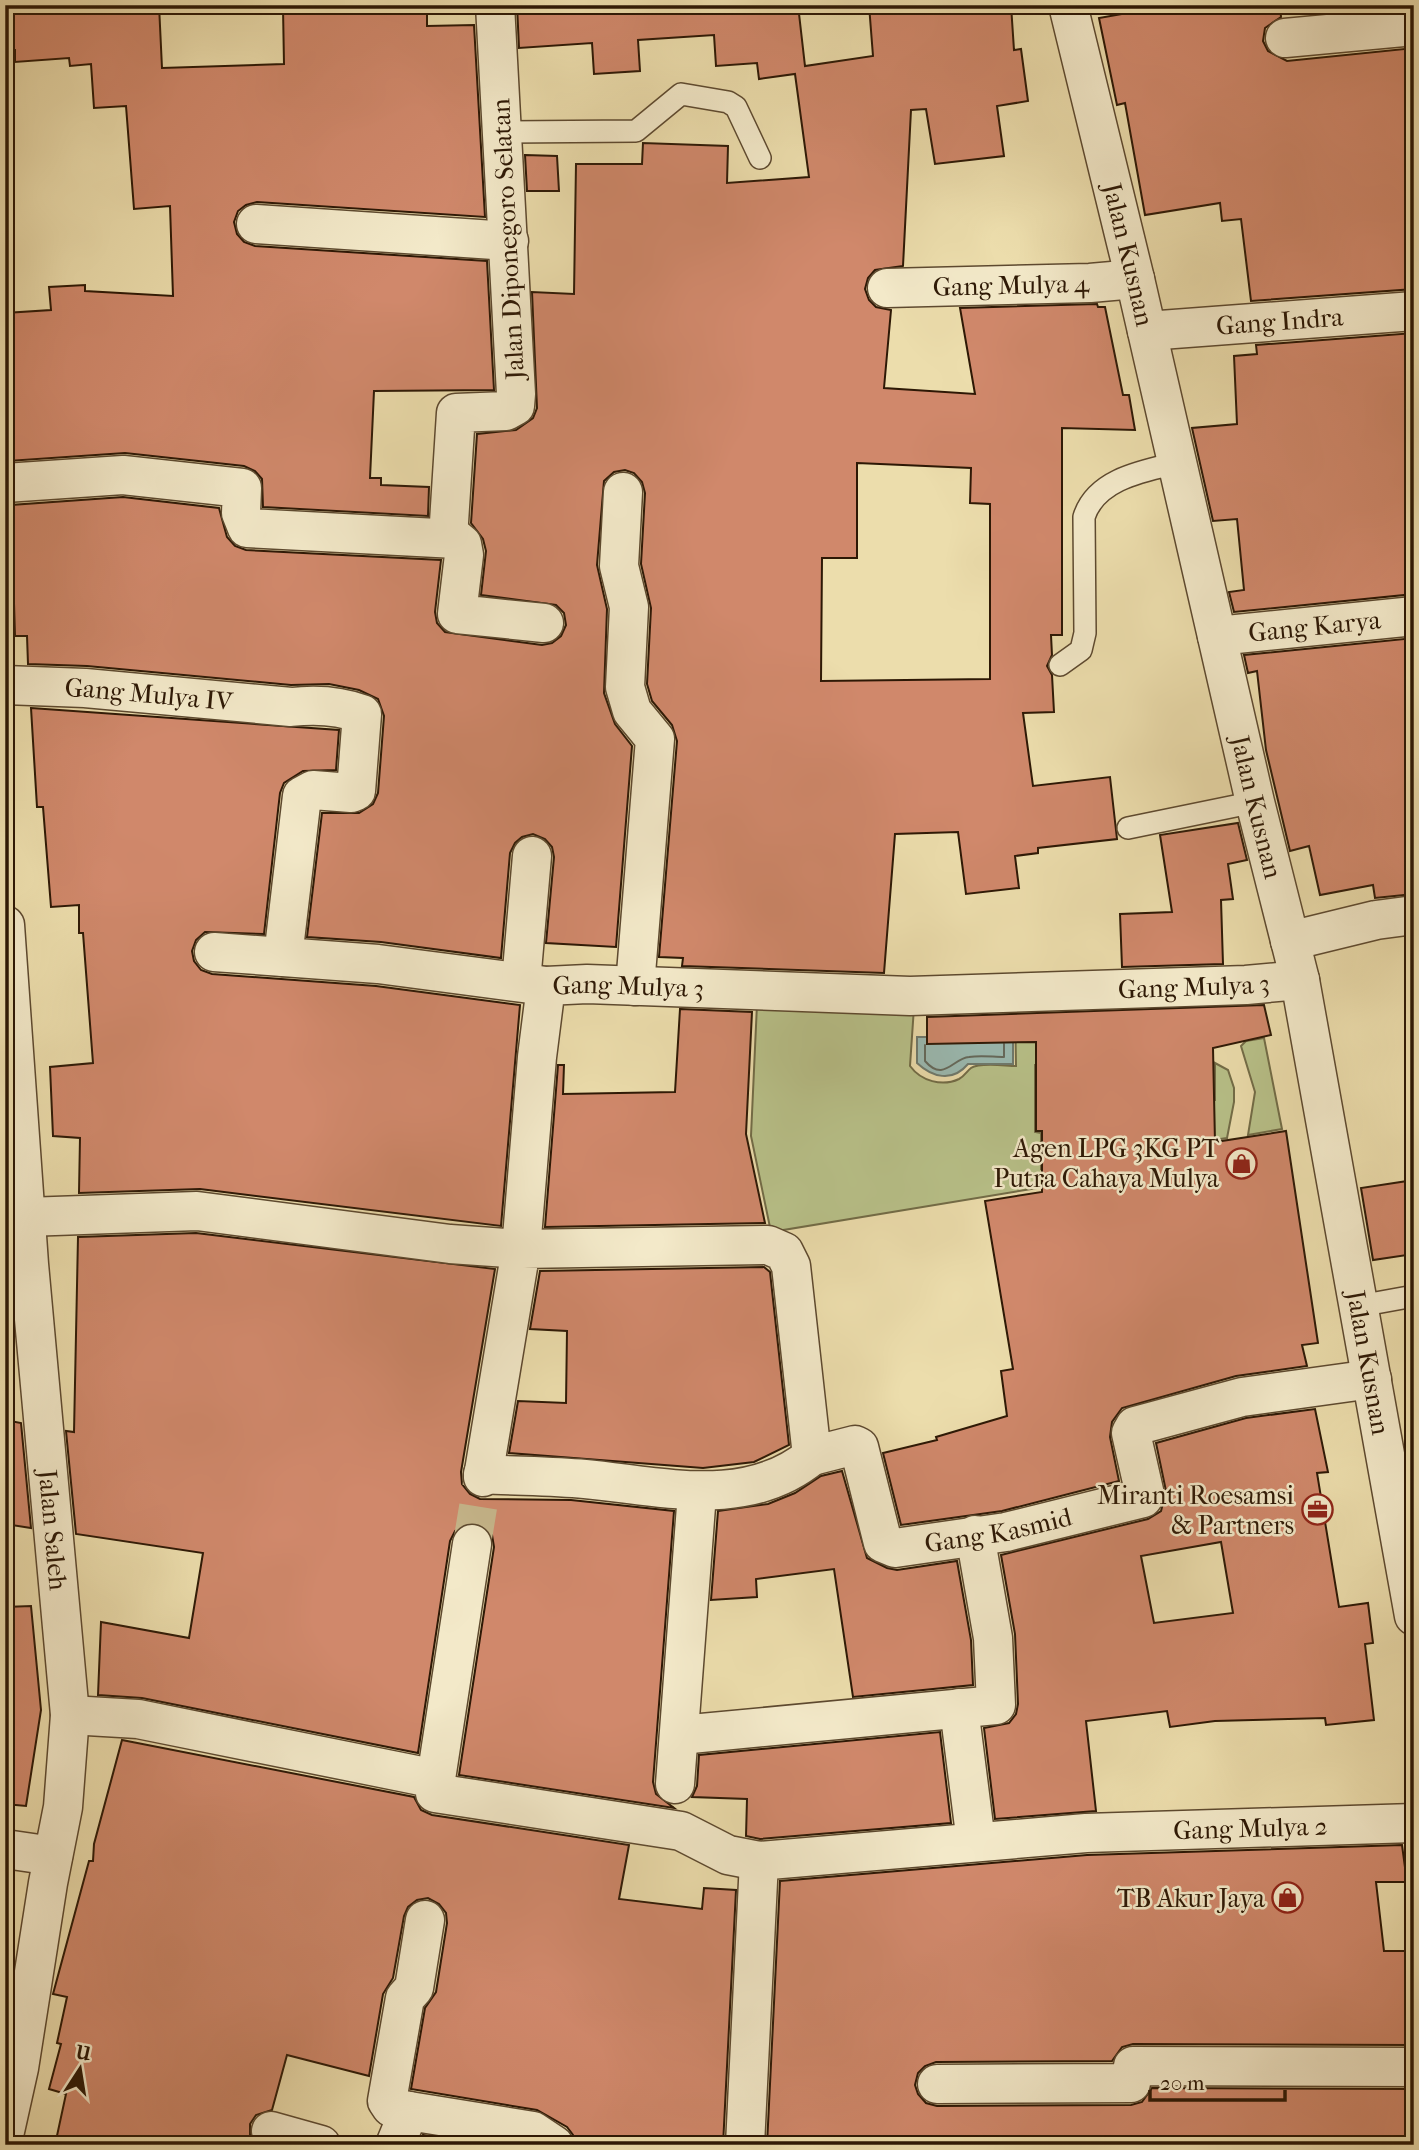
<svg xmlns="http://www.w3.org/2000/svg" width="1419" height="2150" font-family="'IM FELL French Canon',serif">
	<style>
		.green { fill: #b8c189; stroke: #726c47; stroke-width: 2 }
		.water { fill: #9abab2; stroke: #6e796d; stroke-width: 2 }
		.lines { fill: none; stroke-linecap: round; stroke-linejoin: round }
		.shore { stroke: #64695c; stroke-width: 2 }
		.building { fill: #d0886b; stroke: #2d1805; stroke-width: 2; fill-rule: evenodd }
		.minor-tunnel { stroke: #c6b68b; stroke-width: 38; stroke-dasharray: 38 19; stroke-linecap: butt }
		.service-casing { stroke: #5d492f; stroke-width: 24 }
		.minor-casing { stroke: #5d492f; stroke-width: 41 }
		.service { stroke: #f3e9c9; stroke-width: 21 }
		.minor { stroke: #f3e9c9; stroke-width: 38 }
		.labels { text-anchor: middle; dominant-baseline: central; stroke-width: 5; stroke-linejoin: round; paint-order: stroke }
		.street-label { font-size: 26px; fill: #2d1805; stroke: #f3e9c9 }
		.poi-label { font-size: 26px; fill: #2d1805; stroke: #f3e9c9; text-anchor: end }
	</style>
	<rect width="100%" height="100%" fill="#ecddac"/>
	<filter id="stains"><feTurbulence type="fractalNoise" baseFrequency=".00286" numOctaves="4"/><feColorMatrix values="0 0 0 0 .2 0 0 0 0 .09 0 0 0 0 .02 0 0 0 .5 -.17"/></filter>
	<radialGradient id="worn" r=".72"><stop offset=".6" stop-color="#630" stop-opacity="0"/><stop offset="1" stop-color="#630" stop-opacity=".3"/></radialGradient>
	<g class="green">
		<path d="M757,1004l157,3 -4,59c11,15 32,21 49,13 6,-3 8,-8 12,-11 9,-6 34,-2 45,-2l-1,-61h31l1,60h-12v67l6,1v36h11l10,15 -291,48 -20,-96z"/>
		<path d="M1264,1038l18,91 -34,6 7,-43 -14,-46 5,-5z"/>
		<path d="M1215,1063l13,7 6,18v14l-7,36 -41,6 1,-44h28z"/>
	</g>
	<path class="water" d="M917,1037h96v27h-45c-16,19 -36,13 -51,-1z"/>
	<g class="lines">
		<path class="shore" d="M925,1045v16c19,22 28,-3 44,-4 12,-2 24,0 35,0v-13"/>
	</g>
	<g class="building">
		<path d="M5,5h154l3,63 122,-4 -1,-56 144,-3v21l47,-1 11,192 -228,-15 -11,3 -8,6 -4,11 3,12 7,8 11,4 232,15 7,129 -120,1 -4,87h11v7l48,2 -1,29 -165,-9 -1,-28 -7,-8 -11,-5 -119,-13 -117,8 -3,-148 46,-3 -2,-23 36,-2v6l88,5 -3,-90 -36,3 -8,-103 -32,2 -3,-44 -21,2 -1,-8 -54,4v-12l-10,1z"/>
		<path d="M517,5h281l7,61 68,-10 -4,-51h142l3,45 7,-1 7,52 -31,5 7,50 -69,8 -9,-55 -15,1 -8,156 -28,4 -7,8 -3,11 4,11 7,7 15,3 -7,78 91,6 -15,-86 137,-4 1,3h7l18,88h6l6,35 -73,-2v207h-11l1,20 -5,11 5,9 2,37 -31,1 10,73 77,-9 7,62 -79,9v5l-23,3 4,32 -53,6 -8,-62 -63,2 -11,139 -202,-7 1,-8 -24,-1 18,-216 -5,-16 -20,-24 -5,-17 4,-76 -10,-44 4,-71 -3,-11 -8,-9 -9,-3 -11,2 -10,9 -7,84 10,44 -3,84 11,31 17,22 -16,201 -70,-4 8,-86 -2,-10 -7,-8 -12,-5 -11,3 -7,6 -5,10 -9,105 -120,-16 -74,-5 15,-124h37l14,-9 5,-11 6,-77 -6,-17 -19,-9 -30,-6 -38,1 -204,-19 -59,-2 -1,-28h-12l-4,-131 112,-8 96,11 8,29 8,9 11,4 195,10 -6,52 2,11 8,9 97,13 10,-2 9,-7 5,-11 -2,-12 -8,-8 -75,-10 5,-44 -3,-12 -12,-16 6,-89 39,-4 17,-12 4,-10 -5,-116 42,2 2,-130h66l1,-21 85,3 -1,37 82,-6 -14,-103 -36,5 -2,-16 -41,3 -2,-31 -76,5 2,31 -46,3 -2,-31 -73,5zM857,463l114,5 -1,35 20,1v175l-169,2 1,-123h35z"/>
		<path d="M1173,5h107l1,12 -16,11 -2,13 5,10 19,10 127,-13v241l-163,12 -10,-82 -19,2 -2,-18 -75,12 -20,-112 -8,2 -18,-87z"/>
		<path d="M1353,5h48l-47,5z"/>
		<path d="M525,155l32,1 2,35h-32z"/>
		<path d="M1414,333v261l-180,18 -5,-20 15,-2 -7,-71 -24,2 -21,-93 45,-4 -3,-68 23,-2 -1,-9z"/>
		<path d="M1414,638v256l-39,4 -2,-13 -53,10 -11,-49 -19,5 -24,-101 -9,-79 -9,2 -4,-18z"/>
		<path d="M31,708l308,22 -3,40 -33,1 -19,12 -4,10 -16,141 -59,-2 -9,8 -4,11 2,10 7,9 11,4 164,12 144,19 -19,221 -301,-37 -121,4 1,-55 -27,-2 -3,-69 43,-4 -10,-130h-4v-28l-28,2 -8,-100h-6z"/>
		<path d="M1238,823l9,37 -19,4 5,35 -12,1 2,64 -101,3 -2,-53 52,-2 -12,-77z"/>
		<path d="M1264,1005l7,30 -58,13 2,94 71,-11 32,212 -16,2 5,21 -71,10 -114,32 -10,14 -2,15 9,44 -117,30 -101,14 -18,-72 54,-13 -1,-3 71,-21 -6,-45 12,-2 -28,-168 57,-9v-61h-6v-89l-109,2v-27z"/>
		<path d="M680,1009l72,3 -6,122 19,89 -220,4 13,-162h6l-1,29 112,-2z"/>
		<path d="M1414,1180v74l-41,6 -12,-72z"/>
		<path d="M196,1233l299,36 -34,203 1,12 8,10 10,5 91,1 103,11 -21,271 3,12 18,14 -215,-33 35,-228 -2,-12 -6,-8 -10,-4 -13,1 -8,7 -5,10 -32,212 -276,-55 -44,-3 3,-73 88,16 14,-85 -127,-19 -10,-103 8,1 4,-195z"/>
		<path d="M764,1267l6,5 19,173 -35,17 -51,6 -194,-15 9,-52 48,2 1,-72 -37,-2 10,-58z"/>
		<path d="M1315,1409l13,63 -11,1 22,134 29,-4 5,40 -8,1 9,76 -48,5 -1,-7 -110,3 -45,6 -3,-16 -81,10 10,90 -101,8 -11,-91 25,-5 7,-9 2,-10 -3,-70 -14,-79 147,-36 13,-8 5,-20 -10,-48 90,-25zM1221,1542l12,71 -79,10 -13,-67z"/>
		<path d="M5,1420l16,3 10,105 -26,-4z"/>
		<path d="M842,1471l25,87 20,10 10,2 60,-9 14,79 2,45 -120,12 -19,-128 -78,10 1,18 -46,3 7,-89 50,-7 27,-11 26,-17z"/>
		<path d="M31,1606l10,104 -15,96 -21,-2v-197z"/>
		<path d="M940,1732l11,91 -191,16 -14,-3 1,-37 -55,-2 5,-11 2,-31z"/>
		<path d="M122,1740l292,57 7,13 11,5 197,30 -10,54 83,10 2,-21 32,2 -13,255h-147l-3,-10 -6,-8 -30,-17 -126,-21 14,-81 11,-16 11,-69 -1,-10 -7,-9 -11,-6 -11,2 -9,7 -4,9 -11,62 -10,16 -14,82 -82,-21 -15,55 -16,5 -6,9v12l4,9h-199l11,-51 -17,-5 12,-45 -4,-1 10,-46 -14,-3 36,-133h4l1,-17z"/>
		<path d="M1402,1845l5,37h-31l8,69h30v94l-281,-1 -11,3 -10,14 -176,1 -11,4 -7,7 -3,12 3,9 8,9 11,3 194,-1 11,-3 10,-14 262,1v56h-647l13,-264 307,-26z"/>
		<path d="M423,2135l58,10h-62z"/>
	</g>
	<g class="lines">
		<path class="minor-tunnel" d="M472,1544l11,-67"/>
		<defs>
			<g id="service">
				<path d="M503,132l133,-1 45,-37 47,8 8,5 24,51"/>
				<path d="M1060,665l21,-15 4,-17 -1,-116c12,-38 59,-46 93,-54"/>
				<path d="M1128,828l127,-26"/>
				<path d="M1359,1306l55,-10"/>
			</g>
			<g id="minor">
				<path id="s1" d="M1068,5l67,274 120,523 45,178 114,636"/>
				<path d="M1285,38l129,-12"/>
				<path d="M256,224l253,17"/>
				<path id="s2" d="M887,288l203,-5 45,-4"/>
				<path id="s3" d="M1147,331l267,-20"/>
				<path d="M5,483l118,-8 119,13 -1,25 6,15 209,11 6,5 2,11 -7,59 87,9"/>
				<path d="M623,492l-4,74 10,41 -4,80 7,24 23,28 -20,247"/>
				<path d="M448,538l8,-125 50,-2 9,-5 1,-12 -21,-389"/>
				<path id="s4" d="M1217,636l197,-20"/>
				<path id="s5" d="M5,685l80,3 206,19c25,-3 47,-2 71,7l-6,77 -5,2 -38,-3 -11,6 -19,161 95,7 168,22"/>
				<path id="s6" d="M5,925l24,339 41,451 -7,92 -15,76 -29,185 -14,63"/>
				<path d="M1290,941l86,-21 38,-5"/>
				<path d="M214,952l69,5"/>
				<path d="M521,982l11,-126"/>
				<path id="s7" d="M26,1217l171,-6 253,33 71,5 16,-192 9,-71 41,-2 323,12 336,-11 54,-5"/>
				<path d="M483,1474c34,2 68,2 102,5 76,7 162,31 227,-23"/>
				<path id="s8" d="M483,1477l38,-228 247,-4 16,7 7,14 21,190 43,-11 4,2 24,96 12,5 111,-16 137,-34 2,-3 -14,-62 4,-7 107,-29 130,-18"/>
				<path d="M959,1708l17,134"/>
				<path d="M70,1715l68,4 298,60 -1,14 246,38 47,24 31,6"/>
				<path d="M680,1735l316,-30 -3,-67 -18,-103"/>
				<path d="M436,1779l36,-235"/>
				<path d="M675,1784l22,-291"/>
				<path d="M5,1849l48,7"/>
				<path d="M937,2084l194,-1 2,-17 281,1"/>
				<path d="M409,2111l-18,-4 -4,-6 18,-103 9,-10 11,-68"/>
				<path d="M271,2131l50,14"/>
				<path d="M395,2145l14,-34 124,20 21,14"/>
				<path id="s9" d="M745,2145l14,-284 327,-28 328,-10"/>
			</g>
		</defs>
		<use href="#service" class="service-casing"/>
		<use href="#minor" class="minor-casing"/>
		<use href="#service" class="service"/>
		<use href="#minor" class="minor"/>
	</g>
	<defs>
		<symbol id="shop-ring" viewBox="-11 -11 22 22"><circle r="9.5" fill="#f3e9c9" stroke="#8f2418" stroke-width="1.5"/><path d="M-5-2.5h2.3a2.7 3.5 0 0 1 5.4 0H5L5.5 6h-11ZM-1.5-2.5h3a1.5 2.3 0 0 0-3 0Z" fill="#8f2418"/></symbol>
		<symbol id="office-ring" viewBox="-11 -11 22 22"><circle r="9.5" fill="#f3e9c9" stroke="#8f2418" stroke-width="1.5"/><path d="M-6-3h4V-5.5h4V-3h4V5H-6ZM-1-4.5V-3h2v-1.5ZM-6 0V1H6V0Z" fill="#8f2418"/></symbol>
	</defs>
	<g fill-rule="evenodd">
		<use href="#shop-ring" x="1224" y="1146" width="35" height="35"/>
		<use href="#office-ring" x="1300" y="1492" width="35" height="35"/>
		<use href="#shop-ring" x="1270" y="1880" width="35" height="35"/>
	</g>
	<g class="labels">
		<g class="street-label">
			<text transform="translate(508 239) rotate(-93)">Jalan Diponegoro Selatan</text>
			<text stroke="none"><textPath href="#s1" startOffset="257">Jalan Kusnan</textPath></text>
			<text stroke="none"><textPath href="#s2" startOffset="124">Gang Mulya 4</textPath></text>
			<text stroke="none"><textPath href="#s3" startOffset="133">Gang Indra</textPath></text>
			<text stroke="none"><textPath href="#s4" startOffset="98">Gang Karya</textPath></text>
			<text stroke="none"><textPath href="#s5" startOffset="144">Gang Mulya IV</textPath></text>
			<text stroke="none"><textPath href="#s1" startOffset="824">Jalan Kusnan</textPath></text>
			<text stroke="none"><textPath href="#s7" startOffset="1410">Gang Mulya 3</textPath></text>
			<text stroke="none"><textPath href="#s7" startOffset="844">Gang Mulya 3</textPath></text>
			<text stroke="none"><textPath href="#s1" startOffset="1391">Jalan Kusnan</textPath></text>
			<text stroke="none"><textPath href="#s8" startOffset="968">Gang Kasmid</textPath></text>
			<text stroke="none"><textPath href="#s6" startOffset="607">Jalan Saleh</textPath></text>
			<text stroke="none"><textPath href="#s9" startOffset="777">Gang Mulya 2</textPath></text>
		</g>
		<g class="poi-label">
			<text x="1219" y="1148">Agen LPG 3KG PT<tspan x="1219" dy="30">Putra Cahaya Mulya</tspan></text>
			<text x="1294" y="1495">Miranti Roesamsi<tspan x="1294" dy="30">&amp; Partners</tspan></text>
			<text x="1265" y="1898">TB Akur Jaya</text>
		</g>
	</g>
	<rect width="1419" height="2150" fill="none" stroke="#ecddac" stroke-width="28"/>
	<rect x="7" y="7" width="1405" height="2136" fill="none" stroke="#2d1805" stroke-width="3.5"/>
	<rect x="14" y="14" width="1391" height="2122" fill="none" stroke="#2d1805" stroke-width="2"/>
	<g transform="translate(80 2069) rotate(12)" stroke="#f3e9c9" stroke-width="5" paint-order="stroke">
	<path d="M0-5L12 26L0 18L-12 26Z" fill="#2d1805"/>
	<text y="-10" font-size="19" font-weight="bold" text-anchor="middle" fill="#2d1805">U</text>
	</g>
	<path d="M1150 2090v10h135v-10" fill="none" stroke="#2d1805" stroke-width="3.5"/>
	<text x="1160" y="2090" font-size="21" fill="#2d1805" stroke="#f3e9c9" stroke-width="5" paint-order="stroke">20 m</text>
	<rect width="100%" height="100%" filter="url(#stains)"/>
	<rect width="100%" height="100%" fill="url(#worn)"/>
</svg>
